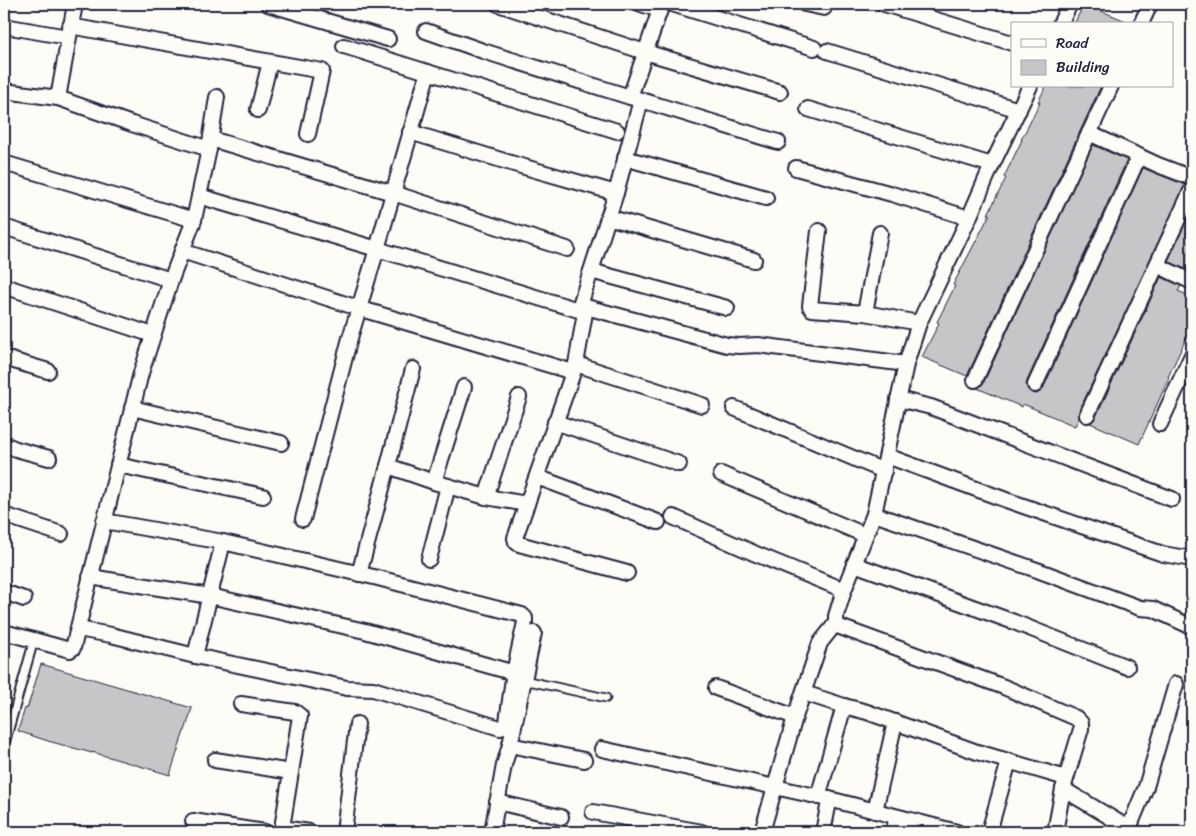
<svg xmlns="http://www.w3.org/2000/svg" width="1196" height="836" font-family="Sriracha,sans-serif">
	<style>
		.building { fill: #c6c6c8; stroke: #22223b }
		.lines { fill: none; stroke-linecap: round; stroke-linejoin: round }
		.service-casing { stroke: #22223b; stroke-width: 11 }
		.minor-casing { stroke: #22223b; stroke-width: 18 }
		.service { stroke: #fdfcf7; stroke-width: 7 }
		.minor { stroke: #fdfcf7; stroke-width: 14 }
	</style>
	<rect width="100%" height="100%" fill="#fdfcf7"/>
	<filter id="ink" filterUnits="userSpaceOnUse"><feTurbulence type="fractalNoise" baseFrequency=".02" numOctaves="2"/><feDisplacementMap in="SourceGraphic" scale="10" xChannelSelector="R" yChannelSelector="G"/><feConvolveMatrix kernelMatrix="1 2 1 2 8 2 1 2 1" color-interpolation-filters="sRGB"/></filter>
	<g filter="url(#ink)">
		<g class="building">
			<path d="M1084,4l47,19v1h-57z"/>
			<path d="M1046,86h55l-134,290 -45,-19 17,-34 -2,-1 18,-36 -2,-1 37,-71h-2l18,-36 -2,-1 18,-37h-1l19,-37 -2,-1z"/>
			<path d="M1093,145l34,15 -100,221 -1,4 2,5 4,3 4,1 4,-2 3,-3 100,-221 42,17 -106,226v7l-4,8 -52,-22 -1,3 -45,-19 6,-4z"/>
			<path d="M1192,209v54l-4,7 -20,-9z"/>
			<path d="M1161,277l20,9 -3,5 14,6v29l-24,51 1,1 -30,66 -49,-21 5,-4z"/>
			<path d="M41,664l151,44 -7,23h-1l-14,44 -78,-23v1l-44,-12 -30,-10 7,-23 2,1z"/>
		</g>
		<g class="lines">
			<defs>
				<g id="service">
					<path d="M524,680l82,18"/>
					<path d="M4,747l30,-107"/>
				</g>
				<g id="minor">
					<path d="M75,4l-17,94 74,26 77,25 8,-52"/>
					<path d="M268,4l120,35"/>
					<path d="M498,4l147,48 135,40"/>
					<path d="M641,4l19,6"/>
					<path d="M672,4l142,44"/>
					<path d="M805,4l19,4"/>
					<path d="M884,4l128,39"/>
					<path d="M1060,24l10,-20"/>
					<path d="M1141,24l9,-20"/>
					<path d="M4,26l64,11"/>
					<path d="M70,26l252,45 -14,63"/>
					<path d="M426,31l57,20 147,46 11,3 -25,93"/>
					<path d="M344,46l273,85"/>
					<path d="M827,51l192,59"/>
					<path d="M1030,86l-38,79 -23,53 -50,105 -13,41 -32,150 -30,76 -8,26v7l4,4 164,60 72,31 5,5v6l-18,60 -8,43"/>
					<path d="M4,91l54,7"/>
					<path d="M630,97l32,-93"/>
					<path d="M641,100l137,42"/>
					<path d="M808,109l184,56"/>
					<path d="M258,110l12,-48"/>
					<path d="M410,132l104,32 102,29 -35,109 5,5"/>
					<path d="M1089,133l69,32 34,13"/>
					<path d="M211,139l182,54 174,56"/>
					<path d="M625,158l141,40"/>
					<path d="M4,163l190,57"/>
					<path d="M796,168l96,26 77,24"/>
					<path d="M199,196l178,53 51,-177"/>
					<path d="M608,217l146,43"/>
					<path d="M4,227l167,53"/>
					<path d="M819,231l-9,75 2,3 53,4"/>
					<path d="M880,233l-15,80 54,10"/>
					<path d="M182,251l176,57 215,64"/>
					<path d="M1157,265l35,17"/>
					<path d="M591,271l136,37"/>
					<path d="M4,286l149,49"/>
					<path d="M4,358l44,13"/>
					<path d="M576,364l126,41"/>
					<path d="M413,369l-25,97 46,16 52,15 41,7"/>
					<path d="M975,380l136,-294"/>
					<path d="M1035,385l104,-229"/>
					<path d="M898,399l33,8 241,92"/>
					<path d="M132,408l149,35"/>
					<path d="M734,408l150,63"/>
					<path d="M1087,415l105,-226"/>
					<path d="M555,422l124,42"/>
					<path d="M1160,424l32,-69"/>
					<path d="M4,444l12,5 33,9"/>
					<path d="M887,456l119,44 157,54 29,5"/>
					<path d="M118,465l145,31"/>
					<path d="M721,474l144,61"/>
					<path d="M537,477l121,45"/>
					<path d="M434,482l30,-95"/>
					<path d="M486,497l33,-100"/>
					<path d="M874,514l163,56 103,38 13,1 39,18"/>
					<path d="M4,515l57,19"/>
					<path d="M673,517l83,37 88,36"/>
					<path d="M303,519l47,-181 27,-89 208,63"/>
					<path d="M429,559l19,-73"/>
					<path d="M854,564l160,58 113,45"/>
					<path d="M627,573l-108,-29 -3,-2 -1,-4 61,-174 10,-57 141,38 12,1 19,-1 148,19"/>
					<path d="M359,574l29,-108"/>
					<path d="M90,577l120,19 155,35 146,41 3,-1 1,-3 10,-46v-4l-3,-3 -144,-37 -155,-36 -119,-21"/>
					<path d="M4,592l20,7"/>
					<path d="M78,629l33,6 84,21 28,-114"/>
					<path d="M4,632l66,18 3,-2 68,-275 30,-93 23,-60 15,-71"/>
					<path d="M195,656l152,32 26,1 127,39 4,-1 3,-5 7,-51"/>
					<path d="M716,688l79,29"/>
					<path d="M804,693l40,13 23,6 110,40 89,26"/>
					<path d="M241,704l54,8 5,4 -18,112 28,4"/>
					<path d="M510,745l74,15"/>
					<path d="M602,749l173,38 -13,45"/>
					<path d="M215,760l76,12"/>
					<path d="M1063,789l72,43"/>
					<path d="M818,797l26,-91"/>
					<path d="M829,799l128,33"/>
					<path d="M497,802l64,15"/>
					<path d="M875,811l20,-89"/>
					<path d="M593,812l109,20"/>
					<path d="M193,821l72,11"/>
					<path d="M1129,828l17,-41 30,-103"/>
					<path d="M344,832l13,-108"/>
					<path d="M492,832l12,-67 6,-20 24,-112"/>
					<path d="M823,832l6,-30v-3l-54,-12 20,-70 25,-74 16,-20"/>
					<path d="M893,832l4,-15"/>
					<path d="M989,832l20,-71"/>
				</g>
			</defs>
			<use href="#service" class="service-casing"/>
			<use href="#minor" class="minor-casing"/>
			<use href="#service" class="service"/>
			<use href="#minor" class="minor"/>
		</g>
	</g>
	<rect width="1196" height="836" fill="none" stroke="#fdfcf7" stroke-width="20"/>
	<rect x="10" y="10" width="1176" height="816" fill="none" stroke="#22223b" stroke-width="2" filter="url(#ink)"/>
	<rect x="1011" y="22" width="162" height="65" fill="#fdfcf7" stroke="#a5a5ac"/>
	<rect x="1021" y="39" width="25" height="8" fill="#fdfcf7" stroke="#a5a5ac"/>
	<text x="1056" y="48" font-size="15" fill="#22223b">Road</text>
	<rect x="1021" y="60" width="25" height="15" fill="#c6c6c8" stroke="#a5a5ac"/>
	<text x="1056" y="72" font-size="15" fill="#22223b">Building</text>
</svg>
